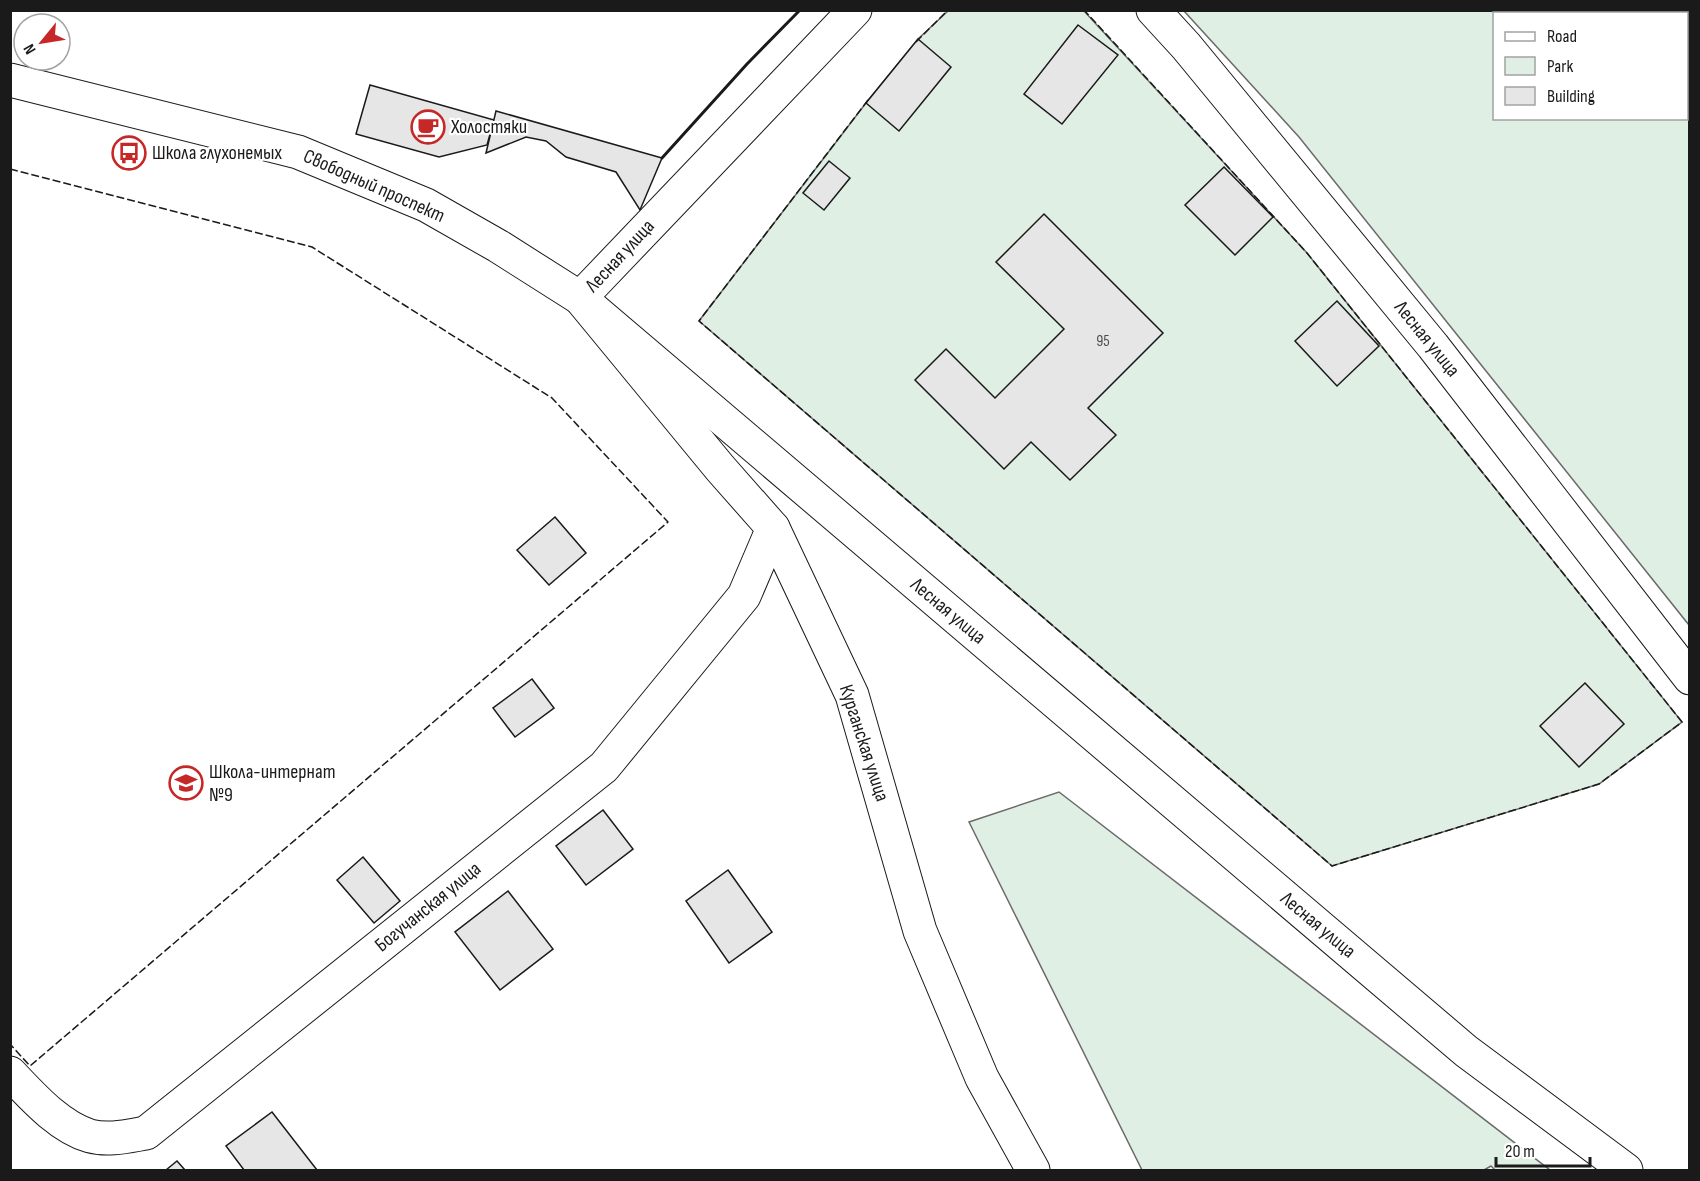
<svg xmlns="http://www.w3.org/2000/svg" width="1700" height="1181" font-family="'Sofia Sans Condensed',sans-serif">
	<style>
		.green { fill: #e0efe3; stroke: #6a6a6a; stroke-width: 1.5; fill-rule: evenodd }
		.building { fill: #e6e6e6; stroke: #1a1a1a; stroke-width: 1.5 }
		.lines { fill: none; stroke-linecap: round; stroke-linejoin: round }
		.minor-casing { stroke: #1a1a1a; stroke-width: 35 }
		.major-casing { stroke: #1a1a1a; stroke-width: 35 }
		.minor { stroke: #fff; stroke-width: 33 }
		.major { stroke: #fff; stroke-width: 33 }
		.fence { stroke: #1a1a1a; stroke-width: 1.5; stroke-dasharray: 8 3; stroke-linecap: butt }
		.wall { stroke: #1a1a1a; stroke-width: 3 }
		.labels { text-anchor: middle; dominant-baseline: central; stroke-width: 4.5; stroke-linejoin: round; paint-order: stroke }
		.number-label { font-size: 16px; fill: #4d4d4d }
		.poi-label { font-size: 20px; fill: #1a1a1a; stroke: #fff; text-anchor: start }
		.street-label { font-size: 20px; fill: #1a1a1a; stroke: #fff }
	</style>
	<rect width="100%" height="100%" fill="#fff"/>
	<g class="green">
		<path d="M948,11h136l223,242 375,469 -83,62 -267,82 -633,-545 167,-218 52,-64z"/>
		<path d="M1184,11h505v614l-390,-488zM1494,14h192v104h-192z"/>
		<path d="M1059,792l491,378h-55l-4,-4 -7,4h-342l-173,-348z"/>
	</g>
	<g class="building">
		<path d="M1078,25l40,30 -56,69 -38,-30z"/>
		<path d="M918,39l33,28 -52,64 -33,-28z"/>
		<path d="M370,85l124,35 -7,25 -48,12 -83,-23z"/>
		<path d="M496,111l166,47 -22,52 -24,-38 -50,-15 -20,-16 -20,-4 -40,16z"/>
		<path d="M829,161l21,17 -26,32 -21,-17z"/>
		<path d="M1224,167l49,50 -38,38 -50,-50z"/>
		<path d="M1044,214l119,119 -75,75 28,27 -46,45 -39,-38 -27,27 -89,-89 31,-31 49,49 69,-69 -68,-67z"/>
		<path d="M1337,301l42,45 -42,40 -42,-45z"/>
		<path d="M555,517l31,36 -37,32 -32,-35z"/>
		<path d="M532,679l22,29 -39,29 -22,-29z"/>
		<path d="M1585,683l39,41 -45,43 -39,-41z"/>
		<path d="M603,810l30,39 -47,36 -30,-39z"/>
		<path d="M363,857l37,44 -26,22 -37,-43z"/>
		<path d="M728,870l44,62 -43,31 -43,-62z"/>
		<path d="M508,891l45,58 -53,41 -45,-58z"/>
		<path d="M272,1112l45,58h-73l-18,-24z"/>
		<path d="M177,1161l8,9h-19z"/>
	</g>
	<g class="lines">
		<defs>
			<g id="minor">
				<path d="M855,10l-275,288 140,170 53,60 79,167 68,236 62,147 51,92"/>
				<path d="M1153,10l33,36 247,300 257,332"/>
				<path d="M10,1073c22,23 49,54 80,63 18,5 38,0 56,-3l458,-366 140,-171 29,-68"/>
			</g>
			<path id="major" d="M10,80l288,72 128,53 72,41 82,52 886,753 160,119"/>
		</defs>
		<use href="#minor" class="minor-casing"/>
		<use href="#major" class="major-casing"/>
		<use href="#minor" class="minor"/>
		<use href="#major" class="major"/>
		<g class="fence">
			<path d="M916,42l32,-32"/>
			<path d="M868,100l-169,221 633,545 267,-82 83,-62 -375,-469 -223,-243"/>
			<path d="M10,169l302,78 240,151 116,124 -638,544 -20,-22"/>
		</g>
		<path class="wall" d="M662,158l85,-94 53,-54"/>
	</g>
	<defs>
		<symbol id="cafe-ring" viewBox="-11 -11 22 22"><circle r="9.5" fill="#fff" stroke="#c62828" stroke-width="1.5"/><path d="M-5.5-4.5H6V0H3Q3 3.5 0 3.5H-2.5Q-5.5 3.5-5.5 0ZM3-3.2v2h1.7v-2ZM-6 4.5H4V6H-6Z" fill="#c62828"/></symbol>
		<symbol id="bus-ring" viewBox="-11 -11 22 22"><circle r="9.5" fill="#fff" stroke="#c62828" stroke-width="1.5"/><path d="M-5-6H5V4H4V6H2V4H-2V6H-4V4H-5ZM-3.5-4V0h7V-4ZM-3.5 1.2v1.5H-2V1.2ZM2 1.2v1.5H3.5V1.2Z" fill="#c62828"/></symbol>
		<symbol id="school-ring" viewBox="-11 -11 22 22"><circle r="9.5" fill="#fff" stroke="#c62828" stroke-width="1.5"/><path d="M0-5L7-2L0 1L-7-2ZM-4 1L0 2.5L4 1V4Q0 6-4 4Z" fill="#c62828"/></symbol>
	</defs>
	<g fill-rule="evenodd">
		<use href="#cafe-ring" x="409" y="108" width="38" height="38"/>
		<use href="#bus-ring" x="110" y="134" width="38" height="38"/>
		<use href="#school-ring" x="167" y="764" width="38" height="38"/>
	</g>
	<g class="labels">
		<g class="number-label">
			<text x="1103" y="341">95</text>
		</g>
		<g class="poi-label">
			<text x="451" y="127">Холостяки</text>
			<text x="152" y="153">Школа глухонемых</text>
			<text x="209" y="772">Школа-интернат<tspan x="209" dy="23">№9</tspan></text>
		</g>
		<g class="street-label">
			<text transform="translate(374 186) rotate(24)">Свободный проспект</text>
			<text transform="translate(620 256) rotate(-47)">Лесная улица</text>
			<text transform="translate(1427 339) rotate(51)">Лесная улица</text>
			<text transform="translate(948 611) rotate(40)">Лесная улица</text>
			<text transform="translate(864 743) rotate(72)">Курганская улица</text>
			<text transform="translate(428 907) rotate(-39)">Богучанская улица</text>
			<text transform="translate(1318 925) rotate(40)">Лесная улица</text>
		</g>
	</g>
	<rect width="1700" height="1181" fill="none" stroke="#1a1a1a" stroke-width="24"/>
	<rect x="1493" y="12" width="195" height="108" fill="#ffffff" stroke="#a3a3a3" stroke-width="1.5"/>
	<rect x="1505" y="32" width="30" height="9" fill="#ffffff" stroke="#a3a3a3" stroke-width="1.5"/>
	<text x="1547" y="42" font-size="18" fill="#1a1a1a">Road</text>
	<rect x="1505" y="57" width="30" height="18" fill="#e0efe3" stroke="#a3a3a3" stroke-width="1.5"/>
	<text x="1547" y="72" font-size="18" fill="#1a1a1a">Park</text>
	<rect x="1505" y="87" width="30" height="18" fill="#e6e6e6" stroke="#a3a3a3" stroke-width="1.5"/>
	<text x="1547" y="102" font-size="18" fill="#1a1a1a">Building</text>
	<g transform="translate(42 42) rotate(240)"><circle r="28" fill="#ffffff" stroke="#a3a3a3" stroke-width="1.5"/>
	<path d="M0-4.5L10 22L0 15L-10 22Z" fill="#c62828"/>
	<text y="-9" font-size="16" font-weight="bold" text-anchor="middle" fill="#1a1a1a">N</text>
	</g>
	<path d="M1496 1157v9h94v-9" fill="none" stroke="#1a1a1a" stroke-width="3"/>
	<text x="1505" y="1157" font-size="18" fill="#1a1a1a" stroke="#ffffff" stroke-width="4.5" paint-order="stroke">20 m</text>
</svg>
